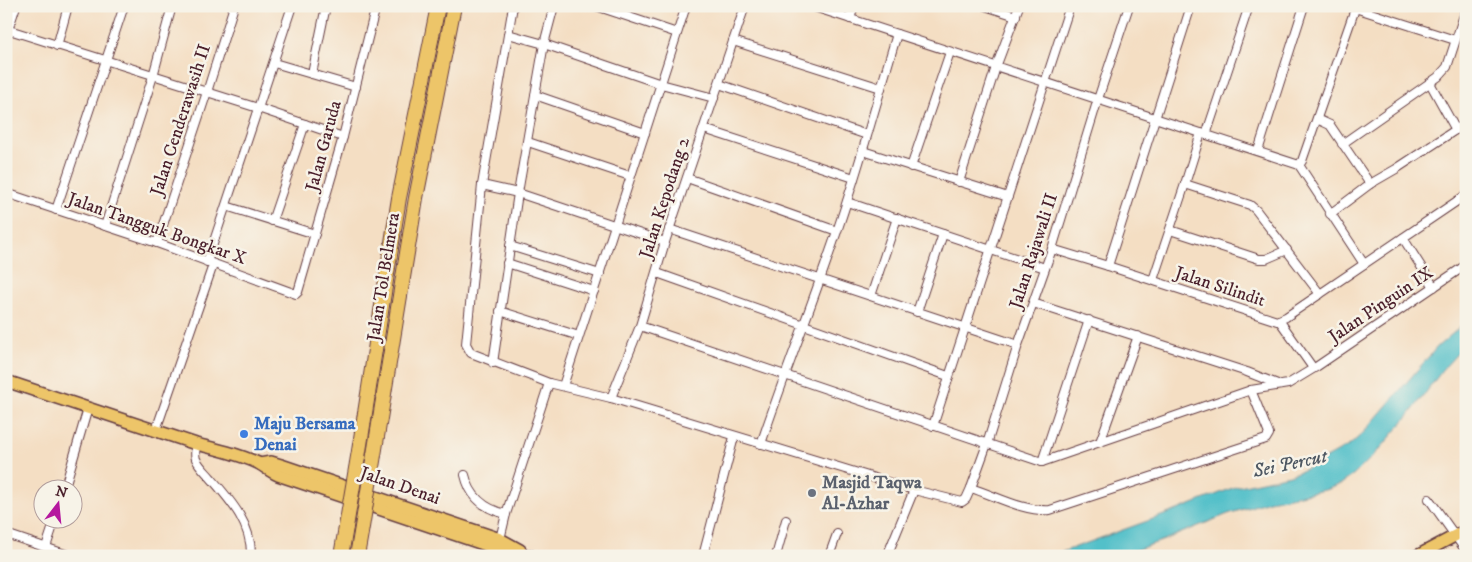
<svg xmlns="http://www.w3.org/2000/svg" width="1472" height="562" font-family="'IM FELL DW Pica',serif">
	<style>
		.water { fill: #53c0c9; stroke: #4e707a }
		.lines { fill: none; stroke-linecap: round; stroke-linejoin: round }
		.street-casing { stroke: #643c42; stroke-width: 10 }
		.primary-casing { stroke: #643c42; stroke-width: 14 }
		.highway-casing { stroke: #643c42; stroke-width: 16 }
		.street { stroke: #fff; stroke-width: 8 }
		.primary { stroke: #edc569; stroke-width: 11 }
		.highway { stroke: #edc569; stroke-width: 14 }
		.highway-bridge-casing { stroke: #643c42; stroke-width: 16; stroke-linecap: butt }
		.highway-bridge { stroke: #edc569; stroke-width: 14 }
		.shop-dot { fill: #3f7fe0; stroke: #f7f3e8; stroke-width: 2 }
		.worship-dot { fill: #6b7280; stroke: #f7f3e8; stroke-width: 2 }
		.labels { text-anchor: middle; dominant-baseline: central; stroke-width: 5; stroke-linejoin: round; paint-order: stroke }
		.street-label { font-size: 18px; fill: #4a1f2b; stroke: #f7f3e8 }
		.shop-label { font-size: 18px; font-weight: bold; fill: #366cbe; stroke: #f7f3e8; text-anchor: start }
		.worship-label { font-size: 18px; font-weight: bold; fill: #5b616d; stroke: #f7f3e8; text-anchor: start }
		.water-label { font-size: 19px; font-style: italic; fill: #4d5762; stroke: #f7f3e8 }
	</style>
	<rect width="100%" height="100%" fill="#f7f3e8"/>
	<filter id="ink" filterUnits="userSpaceOnUse"><feTurbulence type="fractalNoise" baseFrequency=".02" numOctaves="2"/><feDisplacementMap in="SourceGraphic" scale="10" xChannelSelector="R" yChannelSelector="G"/><feConvolveMatrix kernelMatrix="1 2 1 2 8 2 1 2 1" color-interpolation-filters="sRGB"/></filter>
	<filter id="wash" filterUnits="userSpaceOnUse"><feTurbulence type="fractalNoise" baseFrequency=".0096" numOctaves="4" result="noise"/><feDisplacementMap in="SourceGraphic" scale="20" xChannelSelector="R" yChannelSelector="G"/><feGaussianBlur stdDeviation="1.12" result="paint"/><feColorMatrix in="noise" values="0 0 0 0 0 0 0 0 0 0 0 0 0 0 0 0 0 1.4 0 .05"/><feComposite in="paint" operator="in"/></filter>
	<g filter="url(#wash)">
		<rect width="100%" height="100%" fill="#f4dec3"/>
		<path class="water" d="M1466,322v22l-22,24 -34,46 -30,35 -26,26 -13,9 -16,6 -56,11 -41,13 -64,26 -45,16h-68l124,-45 60,-24 55,-12 16,-6 44,-24 13,-12 74,-86z"/>
	</g>
	<g filter="url(#ink)">
		<g class="lines">
			<defs>
				<g id="street">
					<path d="M513,6l-31,179 -16,159 5,9 78,30 62,15 303,92 48,12 4,-3 5,-11 16,-44 31,-99 34,-96 46,-150 31,-93"/>
					<path d="M554,6l-10,38 -9,51 110,38"/>
					<path d="M596,6l81,27"/>
					<path d="M811,6l488,159 3,-4 54,-155"/>
					<path d="M985,6l31,10"/>
					<path d="M1355,8l100,32"/>
					<path d="M850,19l4,-13"/>
					<path d="M6,29l252,79 85,29"/>
					<path d="M508,34l36,10 117,40 53,14"/>
					<path d="M6,36l10,-30"/>
					<path d="M733,41l148,47"/>
					<path d="M57,46l11,-40"/>
					<path d="M274,63l82,24"/>
					<path d="M312,74l14,-68"/>
					<path d="M1430,83l26,47"/>
					<path d="M719,84l148,51"/>
					<path d="M1317,119l13,6 40,59"/>
					<path d="M704,129l150,49"/>
					<path d="M1201,133l-16,51 65,21 6,5 64,84"/>
					<path d="M1206,135l43,-129"/>
					<path d="M528,142l102,34"/>
					<path d="M1342,144l96,-67 9,-10 19,-58"/>
					<path d="M863,151l145,46"/>
					<path d="M1258,151l46,-145"/>
					<path d="M1299,165l65,99"/>
					<path d="M911,167l39,-115"/>
					<path d="M687,178l150,53"/>
					<path d="M959,182l37,-115 23,-61"/>
					<path d="M482,185l36,8 147,49"/>
					<path d="M6,193l151,50 139,51 2,-2 45,-155 33,-131"/>
					<path d="M847,202l198,66"/>
					<path d="M226,206l89,28"/>
					<path d="M56,210l68,-204"/>
					<path d="M1330,214l40,-30 26,-15 70,-46"/>
					<path d="M272,221l33,-97"/>
					<path d="M105,226l48,-150 19,-70"/>
					<path d="M669,229l349,116"/>
					<path d="M1170,230l89,29h7l21,-9"/>
					<path d="M1403,238l31,49"/>
					<path d="M157,243l50,-151 27,-86"/>
					<path d="M510,246l90,28"/>
					<path d="M1052,249l56,17 169,55 9,-4 180,-122"/>
					<path d="M207,262l85,-256"/>
					<path d="M507,263l87,28"/>
					<path d="M1108,266l83,-260"/>
					<path d="M657,273l291,103"/>
					<path d="M1153,280l32,-96"/>
					<path d="M871,296l26,-78"/>
					<path d="M1033,303l214,69 33,13"/>
					<path d="M500,311l79,25"/>
					<path d="M917,312l26,-78"/>
					<path d="M1279,320l34,48"/>
					<path d="M640,326l402,136 209,-72 37,-6 28,-17 150,-102"/>
					<path d="M493,363l25,-170 17,-98"/>
					<path d="M563,386l123,-380"/>
					<path d="M611,398l29,-72 25,-84 80,-236"/>
					<path d="M933,426l137,-420"/>
					<path d="M156,430l57,-165"/>
					<path d="M1100,442l38,-106"/>
					<path d="M196,444c0,5 -2,10 0,15 3,7 10,13 15,19 19,22 41,46 40,78"/>
					<path d="M761,444c27,-81 60,-161 86,-243 18,-55 33,-111 50,-167"/>
					<path d="M1042,462l47,-142"/>
					<path d="M465,475c5,22 19,34 41,39"/>
					<path d="M971,488c25,8 53,24 79,22l216,-71 3,-5 -18,-44"/>
					<path d="M64,490l24,-82"/>
					<path d="M1429,499l37,52"/>
					<path d="M6,534l65,22"/>
					<path d="M46,547l9,-27"/>
					<path d="M496,556l10,-42 43,-131"/>
					<path d="M703,556l31,-119"/>
					<path d="M776,556l10,-36"/>
					<path d="M829,556l8,-22"/>
					<path d="M887,556l27,-66"/>
				</g>
				<g id="primary">
					<path d="M6,381l190,63c21,5 42,10 62,19 7,4 13,9 20,12l220,74 33,7"/>
					<path d="M260,464l11,-2 10,3 219,74 20,11"/>
					<path d="M1417,556l49,-26"/>
				</g>
				<g id="highway">
					<path d="M359,451l40,-253 39,-192"/>
					<path d="M374,455l42,-257 38,-192"/>
					<path d="M341,556l5,-29"/>
					<path d="M357,556l4,-23"/>
				</g>
			</defs>
			<use href="#street" class="street-casing"/>
			<use href="#primary" class="primary-casing"/>
			<use href="#highway" class="highway-casing"/>
			<use href="#street" class="street"/>
			<use href="#primary" class="primary"/>
			<use href="#highway" class="highway"/>
			<defs>
				<g id="highway-bridge">
					<path d="M346,527l13,-76"/>
					<path d="M361,533l13,-78"/>
				</g>
			</defs>
			<use href="#highway-bridge" class="highway-bridge-casing"/>
			<use href="#highway-bridge" class="highway-bridge"/>
		</g>
	</g>
	<circle class="shop-dot" cx="244" cy="434" r="5"/>
	<circle class="worship-dot" cx="812" cy="493" r="5"/>
	<g class="labels">
		<g class="street-label">
			<text transform="translate(181 120) rotate(-72)">Jalan Cenderawasih II</text>
			<text transform="translate(324 146) rotate(-75)">Jalan Garuda</text>
			<text transform="translate(665 198) rotate(-72)">Jalan Kepodang 2</text>
			<text transform="translate(157 229) rotate(19)">Jalan Tangguk Bongkar X</text>
			<text transform="translate(1034 251) rotate(-72)">Jalan Rajawali II</text>
			<text transform="translate(384 277) rotate(-81)">Jalan Tol Belmera</text>
			<text transform="translate(1220 287) rotate(18)">Jalan Silindit</text>
			<text transform="translate(1381 305) rotate(-34)">Jalan Pinguin IX</text>
			<text transform="translate(400 486) rotate(19)">Jalan Denai</text>
		</g>
		<g class="shop-label">
			<text x="254" y="424">Maju Bersama<tspan x="254" dy="21">Denai</tspan></text>
		</g>
		<g class="worship-label">
			<text x="822" y="483">Masjid Taqwa<tspan x="822" dy="21">Al-Azhar</tspan></text>
		</g>
		<g class="water-label">
			<text transform="translate(1290 464) rotate(-12)">Sei Percut</text>
		</g>
	</g>
	<rect width="1472" height="562" fill="none" stroke="#f7f3e8" stroke-width="25"/>
	<g transform="translate(58 504) rotate(16)"><circle r="24" fill="#f7f3e8" stroke="#b29e9c"/>
	<path d="M0-4L9 19L0 12L-9 19Z" fill="#b5179e"/>
	<text y="-8" font-size="14" font-weight="bold" text-anchor="middle" fill="#4a1f2b">N</text>
	</g>
</svg>
